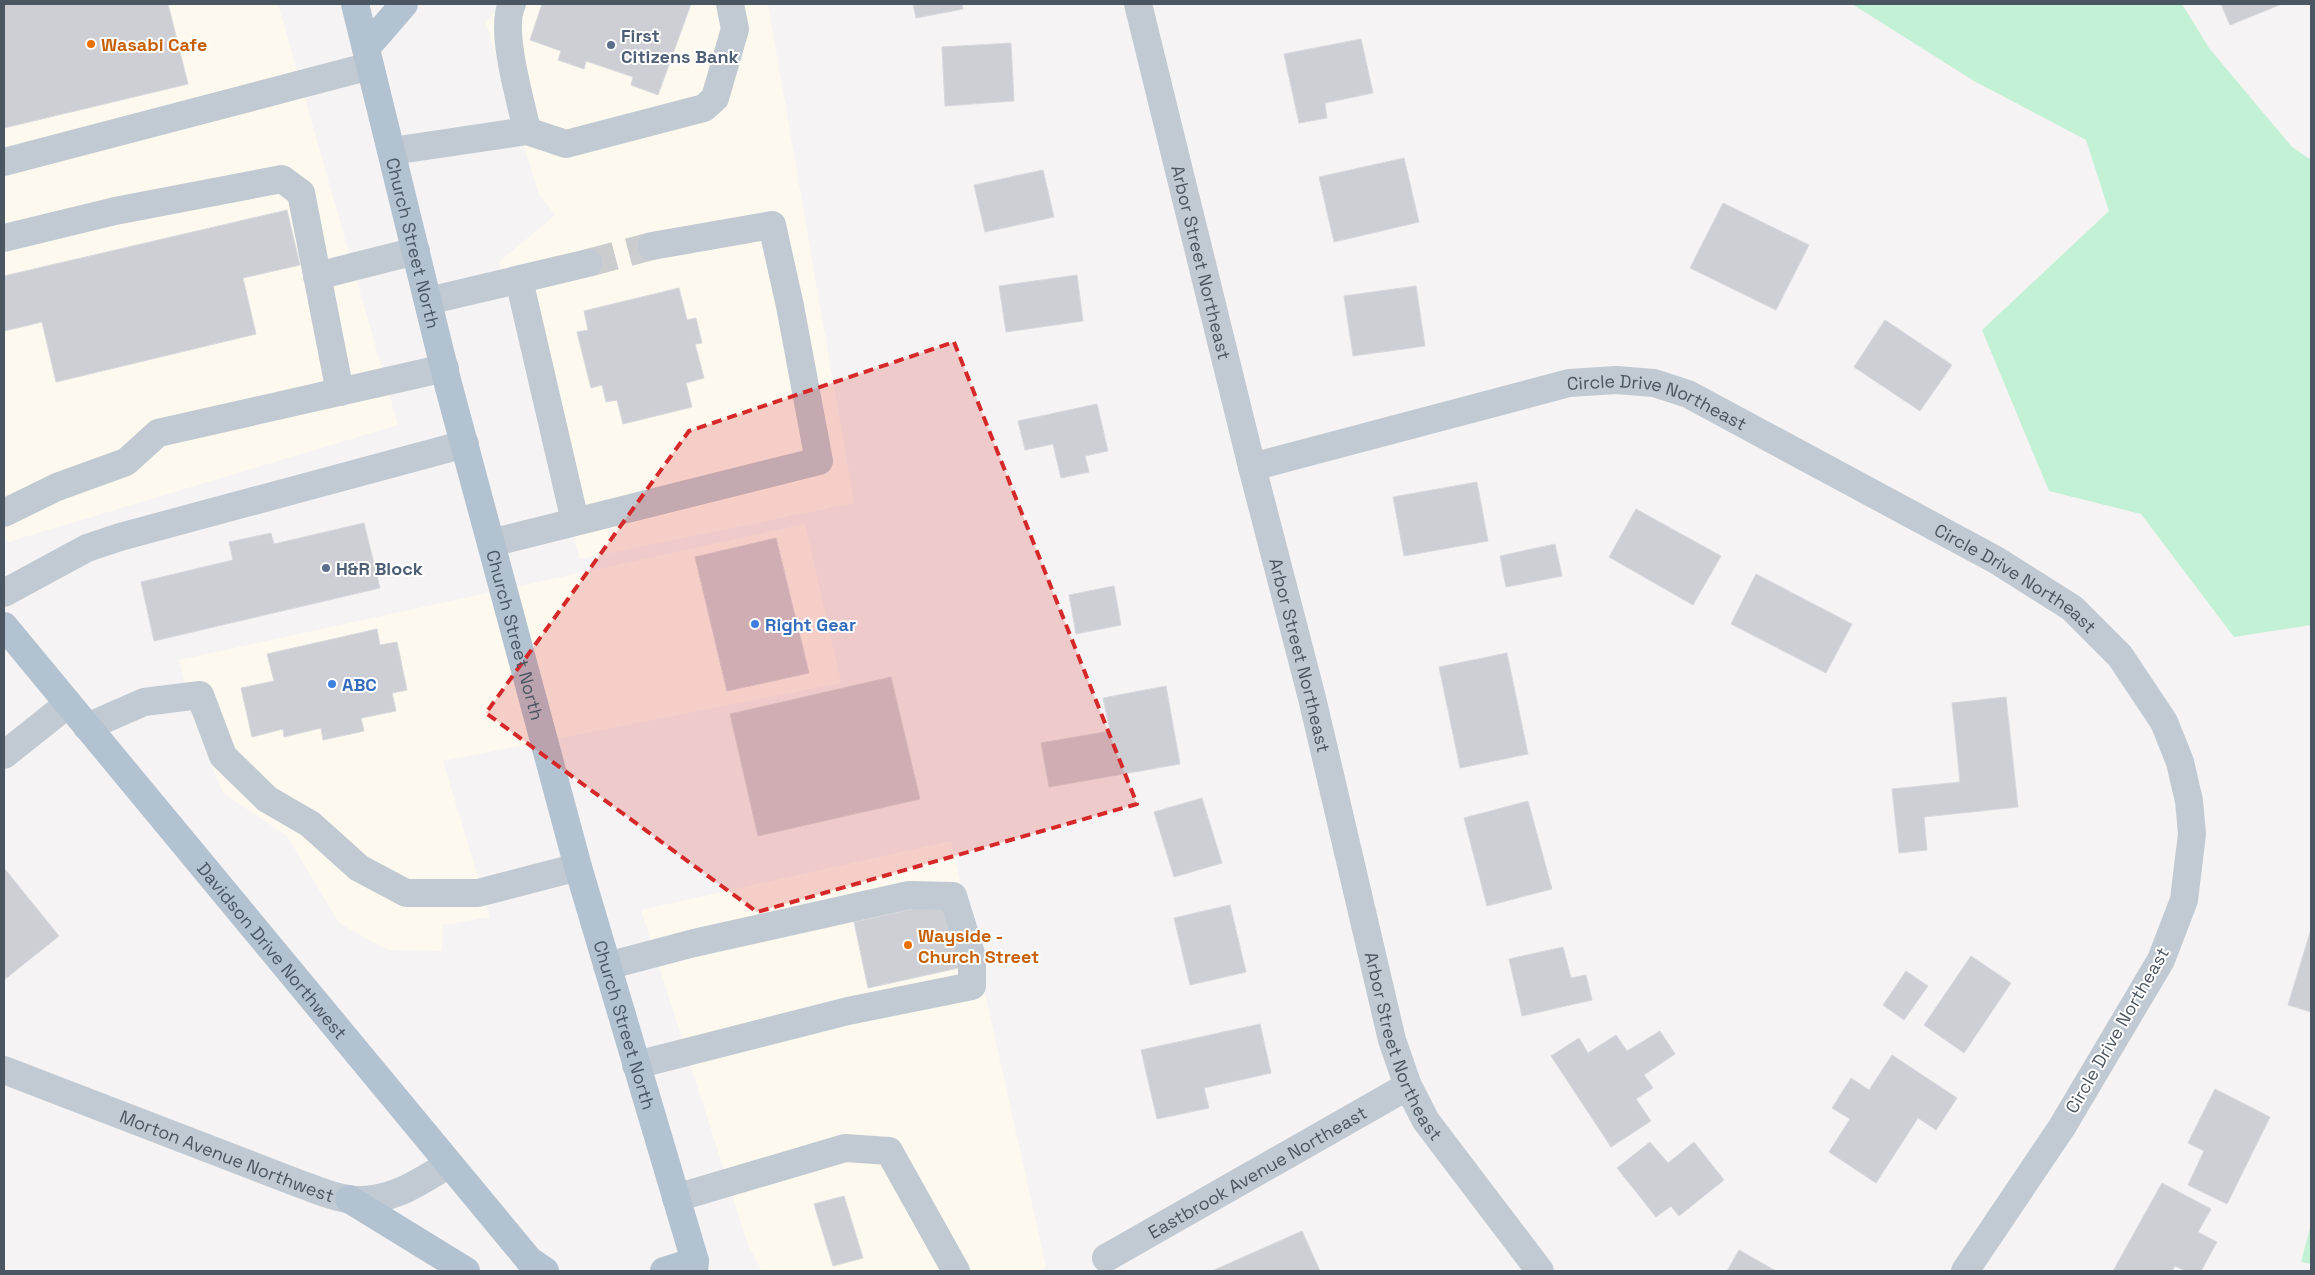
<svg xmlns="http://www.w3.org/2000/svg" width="2315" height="1275" font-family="'Space Grotesk',sans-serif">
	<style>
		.commercial { fill: #fdf9ef }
		.green { fill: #c3f1d5 }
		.building { fill: #cdcfd5; stroke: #d7d9de }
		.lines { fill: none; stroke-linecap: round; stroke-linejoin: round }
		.minor-tunnel { stroke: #caccce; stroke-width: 28; stroke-dasharray: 28 14; stroke-linecap: butt }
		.minor { stroke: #c1cad2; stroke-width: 28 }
		.major { stroke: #b3c2d1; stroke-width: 28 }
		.marked { fill: #d62828; fill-opacity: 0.2; stroke: #d62828; stroke-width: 4; stroke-dasharray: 10 6; stroke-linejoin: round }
		.food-dot { fill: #e8710a; stroke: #fff; stroke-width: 2 }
		.service-dot { fill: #5c6f8a; stroke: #fff; stroke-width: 2 }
		.shop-dot { fill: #3f7fe0; stroke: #fff; stroke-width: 2 }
		.labels { text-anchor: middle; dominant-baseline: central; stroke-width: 4; stroke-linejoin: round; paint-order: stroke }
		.service-label { font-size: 18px; font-weight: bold; fill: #4e5e75; stroke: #fff; text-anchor: start }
		.food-label { font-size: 18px; font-weight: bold; fill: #c56008; stroke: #fff; text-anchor: start }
		.street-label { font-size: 18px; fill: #4a5661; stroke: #fff }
		.shop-label { font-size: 18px; font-weight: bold; fill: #366cbe; stroke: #fff; text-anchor: start }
	</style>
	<rect width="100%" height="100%" fill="#f5f3f3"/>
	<g class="commercial">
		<path d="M4,4h274l120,421 -390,117 -4,-5z"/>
		<path d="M500,4h268l86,499 -274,56 -81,-297 56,-47 -16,-21 -53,-171z"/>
		<path d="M805,524l36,159 -398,78 47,156 -47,8 -1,26 -54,-1 -49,-27 -52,-87 -64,-43 -30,-74 -14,-59z"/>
		<path d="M951,841l95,426 -8,4h-276l-14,-26 -107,-335z"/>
	</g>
	<g class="green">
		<path d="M1852,4h330l27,44 83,99 19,13v465l-77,12 -93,-123 -92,-23 -67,-161 127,-119 -23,-71 -112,-59z"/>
		<path d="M2311,1224v40l-10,-2z"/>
	</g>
	<g class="building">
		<path d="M4,4h164l20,80 -184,44z"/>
		<path d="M542,4h149l-33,91 -27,-10 2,-8 -47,-16 -2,8 -26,-9 3,-9 -31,-11z"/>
		<path d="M913,4h49l1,5 -47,9z"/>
		<path d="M2221,4h61l-52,21z"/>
		<path d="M1361,39l12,54 -48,10 2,15 -28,5 -15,-69z"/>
		<path d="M1011,43l3,58 -69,5 -3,-59z"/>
		<path d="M1404,158l15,64 -85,20 -15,-65z"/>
		<path d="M1043,170l11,47 -69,15 -11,-47z"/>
		<path d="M1723,203l86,42 -33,65 -86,-42z"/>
		<path d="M287,210l13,55 -57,13 13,56 -200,48 -14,-60 -38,9v-55z"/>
		<path d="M1077,275l6,46 -77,11 -7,-46z"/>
		<path d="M1416,286l9,60 -72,10 -9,-60z"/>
		<path d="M679,288l8,32 9,-2 6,25 -7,1 9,34 -18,5 6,24 -69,17 -6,-24 -11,2 -4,-17 -11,3 -14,-56 11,-2 -4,-19z"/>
		<path d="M1885,320l67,45 -32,46 -66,-44z"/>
		<path d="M1097,404l11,47 -23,5 4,16 -28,6 -8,-34 -28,6 -7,-29z"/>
		<path d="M1477,482l11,59 -84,15 -11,-59z"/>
		<path d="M1636,509l85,47 -28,49 -84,-48z"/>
		<path d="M364,523l16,65 -226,53 -13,-59 92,-22 -4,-18 42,-9 3,11z"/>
		<path d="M776,538l33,135 -82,18 -32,-134z"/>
		<path d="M1555,544l7,32 -56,11 -6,-31z"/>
		<path d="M1756,574l96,50 -26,49 -95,-49z"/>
		<path d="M1114,586l7,39 -45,9 -7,-39z"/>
		<path d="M377,629l3,16 17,-3 10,48 -15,3 4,18 -35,7 3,13 -41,9 -2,-12 -37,9 -1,-8 -31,8 -11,-49 33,-7 -7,-27z"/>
		<path d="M1507,653l21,101 -68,14 -21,-101z"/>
		<path d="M891,677l29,122 -162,37 -28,-122z"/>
		<path d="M1166,686l14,78 -131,23 -8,-44 69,-12 -7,-33z"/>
		<path d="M2006,697l12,110 -94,10 3,33 -28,3 -7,-64 68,-7 -8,-79z"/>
		<path d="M1202,798l20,65 -48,14 -20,-65z"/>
		<path d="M1528,801l24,88 -65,17 -23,-88z"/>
		<path d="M4,868l55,68 -55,44z"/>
		<path d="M947,901l16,66 -95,21 -14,-66z"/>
		<path d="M1230,905l16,67 -56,13 -16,-67z"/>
		<path d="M2311,929v83l-23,-7z"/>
		<path d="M1563,947l8,31 15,-3 6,25 -70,16 -13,-57z"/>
		<path d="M1971,956l40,27 -47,70 -40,-28z"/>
		<path d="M1906,971l22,15 -24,34 -21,-15z"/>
		<path d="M1260,1024l11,49 -67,15 5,20 -52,11 -16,-69z"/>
		<path d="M1660,1031l15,23 -31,21 9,13 -17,11 15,22 -40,26 -60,-91 28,-18 9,15 28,-18 11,16z"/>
		<path d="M1892,1055l65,43 -21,32 -18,-12 -42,65 -47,-31 21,-33 -18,-11 19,-30 18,12z"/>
		<path d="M2215,1089l55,28 -43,87 -39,-19 16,-34 -16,-8z"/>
		<path d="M1650,1142l18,21 26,-21 30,38 -45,36 -8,-10 -15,11 -39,-49z"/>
		<path d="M2162,1183l49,26 -13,23 19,10 -16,29h-15l-11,-5 -3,5h-59z"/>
		<path d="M844,1196l19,62 -30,8 -19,-62z"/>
		<path d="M1302,1231l18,40h-108z"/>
		<path d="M1739,1250l37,21h-49z"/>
	</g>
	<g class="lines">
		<path class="minor-tunnel" d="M588,263l64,-17"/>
		<g class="minor">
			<path d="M512,4c-13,26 9,97 15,127"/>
			<path id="s1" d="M1138,4l114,463 60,231 80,342 16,46 18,35 114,150"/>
			<path d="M392,151l135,-20 39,13 138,-36 11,-10 20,-69 -5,-25"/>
			<path d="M4,162l366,-96"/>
			<path d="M4,238l111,-27 167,-32 19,14 39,199"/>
			<path d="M317,276l99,-25"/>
			<path d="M519,280l56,241"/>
			<path d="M428,301l160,-38"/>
			<path id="s2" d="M1252,467l317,-84 47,-3 38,3 34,11 308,166 76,48 48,48 44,66 16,40 9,39 3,33 -8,66 -23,60 -99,167 -97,144"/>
			<path d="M4,513l53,-26 69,-25 32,-29 287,-65"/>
			<path d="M491,543l328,-82 -29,-155 -18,-81 -120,21"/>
			<path d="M4,593l83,-45 33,-11 345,-93"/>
			<path d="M87,727l57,-25 56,-7 23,61 44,43 43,25 49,44 47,25h72l100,-26"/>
			<path d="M4,755l64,-51"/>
			<path d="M607,966l87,-23 215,-48 44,1 19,61v29l-124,25 -212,54"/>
			<path id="s3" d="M4,1070l296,114c15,5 32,13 48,15 39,6 70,-16 101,-35"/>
			<path d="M676,1198l169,-50 44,3 67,120"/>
			<path id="s4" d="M1106,1258l302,-172"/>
		</g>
		<g class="major">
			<path id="s5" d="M355,4l93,380 130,483 117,394 -1,10"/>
			<path d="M366,48l38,-44"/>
			<path id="s6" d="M4,626l525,634 16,11"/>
			<path d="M349,1199l117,72"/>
			<path d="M664,1271l31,-10"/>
		</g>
	</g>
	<path class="marked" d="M954,342l183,462 -380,108 -271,-199 203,-282z"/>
	<g class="food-dot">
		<circle cx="91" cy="44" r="5"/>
		<circle cx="908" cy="945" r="5"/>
	</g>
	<g class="service-dot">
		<circle cx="611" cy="45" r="5"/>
		<circle cx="326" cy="568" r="5"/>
	</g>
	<g class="shop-dot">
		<circle cx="755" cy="624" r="5"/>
		<circle cx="332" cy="684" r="5"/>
	</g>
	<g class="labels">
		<g class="service-label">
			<text x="621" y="35">First<tspan x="621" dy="21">Citizens Bank</tspan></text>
			<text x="336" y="568">H&amp;R Block</text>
		</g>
		<g class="food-label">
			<text x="101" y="44">Wasabi Cafe</text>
			<text x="918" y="935">Wayside -<tspan x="918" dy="21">Church Street</tspan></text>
		</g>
		<g class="street-label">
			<text stroke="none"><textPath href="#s5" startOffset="246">Church Street North</textPath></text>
			<text stroke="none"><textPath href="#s1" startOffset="266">Arbor Street Northeast</textPath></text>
			<text stroke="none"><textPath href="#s2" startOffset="420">Circle Drive Northeast</textPath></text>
			<text stroke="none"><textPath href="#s2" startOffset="825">Circle Drive Northeast</textPath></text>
			<text stroke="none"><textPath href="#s5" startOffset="651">Church Street North</textPath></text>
			<text stroke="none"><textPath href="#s1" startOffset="671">Arbor Street Northeast</textPath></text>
			<text stroke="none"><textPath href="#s6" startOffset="421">Davidson Drive Northwest</textPath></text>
			<text stroke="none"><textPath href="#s5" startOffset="1056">Church Street North</textPath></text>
			<text transform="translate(2117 1030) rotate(-60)">Circle Drive Northeast</text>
			<text stroke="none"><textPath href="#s1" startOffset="1076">Arbor Street Northeast</textPath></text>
			<text stroke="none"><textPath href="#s3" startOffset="239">Morton Avenue Northwest</textPath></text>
			<text stroke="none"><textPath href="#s4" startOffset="174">Eastbrook Avenue Northeast</textPath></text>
		</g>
		<g class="shop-label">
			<text x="765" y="624">Right Gear</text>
			<text x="342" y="684">ABC</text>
		</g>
	</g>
	<rect width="2315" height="1275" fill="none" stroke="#4a5661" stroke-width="10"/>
</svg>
